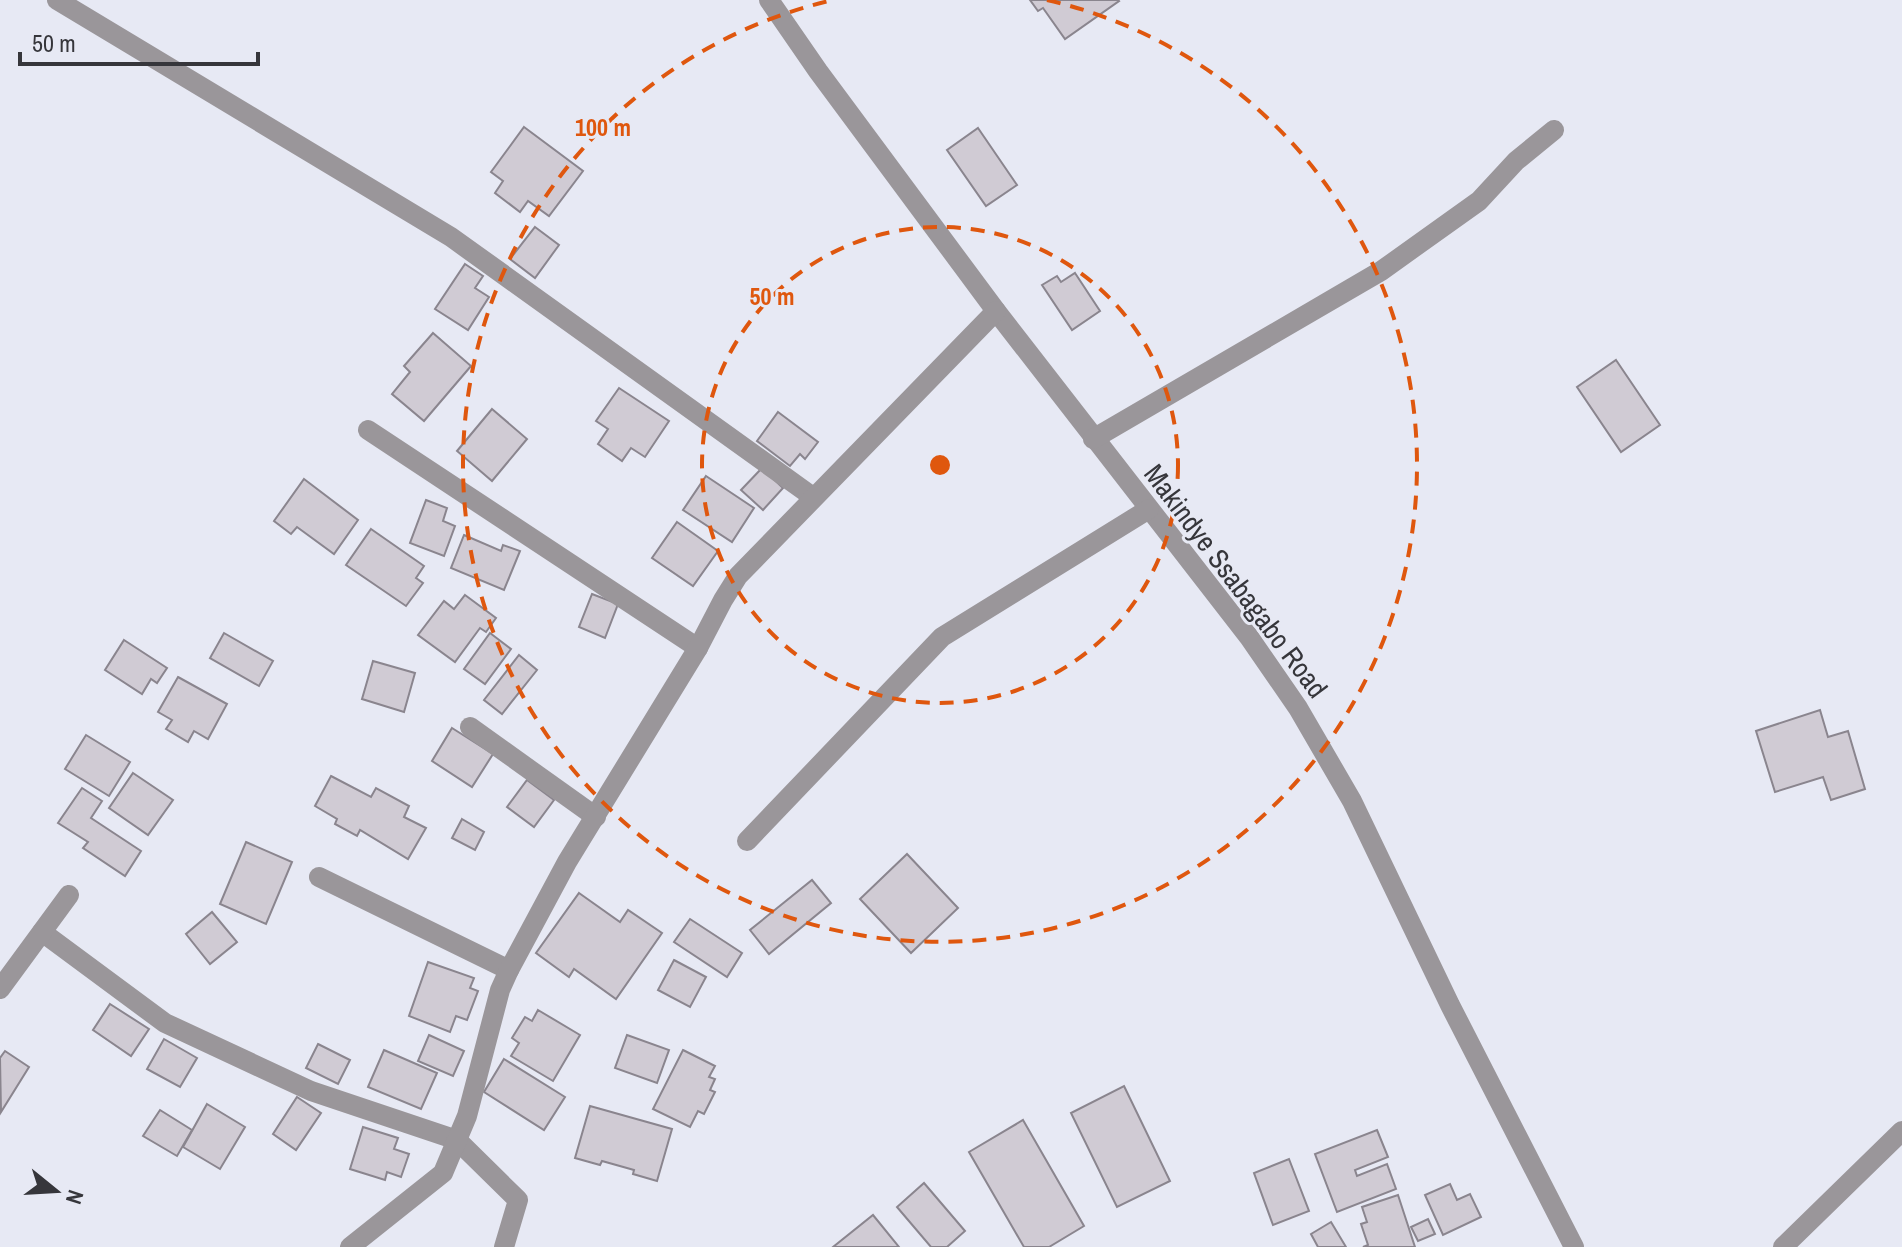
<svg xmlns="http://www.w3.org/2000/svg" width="1902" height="1247" font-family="'Archivo Narrow',sans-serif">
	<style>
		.building { fill: #d0cbd4; stroke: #8a858e; stroke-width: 2 }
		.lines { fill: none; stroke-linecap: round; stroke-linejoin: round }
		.minor { stroke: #9a969a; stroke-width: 20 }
		.ring { fill: none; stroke: #df570e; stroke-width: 4; stroke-dasharray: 14 10 }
		.labels { text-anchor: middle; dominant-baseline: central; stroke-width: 6; stroke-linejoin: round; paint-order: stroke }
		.street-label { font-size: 28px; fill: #36363b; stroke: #e7e9f4 }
		.centre { fill: #df570e; stroke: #e7e9f4; stroke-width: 4 }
		.ring-label { font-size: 24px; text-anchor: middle; font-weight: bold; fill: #df570e; stroke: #e7e9f4; stroke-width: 6; stroke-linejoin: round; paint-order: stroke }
	</style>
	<rect width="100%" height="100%" fill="#e7e9f4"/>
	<g class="building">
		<path d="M1030,0h88l1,1 -54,38 -22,-31 -5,3z"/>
		<path d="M524,127l59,44 -34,45 -21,-15 -8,11 -25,-19 8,-12 -12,-9z"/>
		<path d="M978,128l39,57 -31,21 -39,-56z"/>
		<path d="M535,227l24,18 -24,33 -25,-19z"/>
		<path d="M465,264l18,12 -8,12 14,9 -21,33 -33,-21z"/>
		<path d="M1075,273l25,38 -28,19 -30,-45 15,-9 4,6z"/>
		<path d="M433,333l38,33 -47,55 -32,-27 18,-22 -6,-6z"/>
		<path d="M1616,360l44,65 -39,27 -44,-65z"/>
		<path d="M619,388l50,33 -24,36 -14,-9 -9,13 -24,-17 10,-15 -12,-8z"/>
		<path d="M492,409l35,30 -35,42 -35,-30z"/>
		<path d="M778,412l40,30 -13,17 -5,-5 -10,12 -33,-25z"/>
		<path d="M762,468l21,20 -20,22 -22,-20z"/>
		<path d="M706,476l48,32 -22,34 -49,-32z"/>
		<path d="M304,479l54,41 -24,34 -37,-27 -6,7 -17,-13z"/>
		<path d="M426,500l21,8 -4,13 12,5 -11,30 -34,-13z"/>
		<path d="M677,522l41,29 -25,35 -41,-28z"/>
		<path d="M371,529l53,37 -8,12 7,5 -17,23 -60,-41z"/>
		<path d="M464,535l37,16 2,-6 17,6 -16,39 -53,-22z"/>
		<path d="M592,594l26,10 -13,34 -26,-11z"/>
		<path d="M465,595l31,23 -10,14 -6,-4 -25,34 -37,-27 26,-34 10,8z"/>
		<path d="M224,633l49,28 -14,25 -49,-28z"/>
		<path d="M490,633l21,16 -26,35 -21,-15z"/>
		<path d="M124,640l43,28 -10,15 -6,-4 -9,15 -37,-24z"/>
		<path d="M519,655l18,15 -35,44 -18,-14z"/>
		<path d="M373,661l42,12 -11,39 -42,-13z"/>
		<path d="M178,677l49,27 -19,35 -14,-8 -6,11 -22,-13 6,-9 -14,-8z"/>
		<path d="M1820,710l8,27 20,-6 17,58 -34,11 -8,-23 -48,15 -19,-61z"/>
		<path d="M452,728l41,26 -21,33 -40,-26z"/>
		<path d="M86,735l44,27 -21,34 -44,-27z"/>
		<path d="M133,773l40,27 -25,35 -39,-27z"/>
		<path d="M331,776l40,21 5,-9 33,18 -5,11 22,11 -18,31 -48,-29 -3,6 -22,-12 2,-5 -22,-13z"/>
		<path d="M527,780l27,20 -20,27 -27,-20z"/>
		<path d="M82,788l20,13 -11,17 50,33 -16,25 -42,-28 5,-6 -30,-19z"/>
		<path d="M462,819l22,13 -9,18 -23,-12z"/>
		<path d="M246,842l46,20 -26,62 -46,-20z"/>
		<path d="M907,854l51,54 -47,45 -51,-54z"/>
		<path d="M812,880l19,23 -62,51 -19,-24z"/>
		<path d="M579,893l41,29 8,-12 34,23 -46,66 -42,-30 -5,8 -33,-24z"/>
		<path d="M212,912l25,30 -27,22 -24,-30z"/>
		<path d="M690,919l52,34 -15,24 -53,-35z"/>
		<path d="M674,960l32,17 -16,30 -32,-17z"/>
		<path d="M428,962l46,16 -4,10 8,3 -11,29 -11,-4 -6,16 -41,-16z"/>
		<path d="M110,1004l39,25 -18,27 -38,-26z"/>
		<path d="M538,1010l42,25 -27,46 -42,-25 8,-13 -7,-5 13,-21 7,4z"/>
		<path d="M429,1035l35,16 -11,25 -35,-15z"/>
		<path d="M627,1035l42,15 -12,33 -42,-15z"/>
		<path d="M164,1039l33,19 -17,29 -33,-18z"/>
		<path d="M318,1044l32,16 -12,24 -32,-16z"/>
		<path d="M384,1050l53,23 -16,36 -53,-22z"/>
		<path d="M683,1050l32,16 -6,11 6,2 -5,11 5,2 -11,22 -6,-3 -8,16 -37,-18z"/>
		<path d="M5,1051l24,16 -28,45 -1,-54z"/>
		<path d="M504,1059l61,38 -21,33 -60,-38z"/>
		<path d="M1124,1086l46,95 -53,26 -46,-94z"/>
		<path d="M297,1097l24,16 -25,37 -23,-16z"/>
		<path d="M207,1104l38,23 -25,42 -37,-22z"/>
		<path d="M590,1106l82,23 -15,52 -24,-7 1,-4 -32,-9 -2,4 -25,-7z"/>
		<path d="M160,1110l32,20 -15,26 -34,-20z"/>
		<path d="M1023,1120l61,106 -35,21h-25l-55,-95z"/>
		<path d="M363,1127l35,11 -4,11 15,5 -8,23 -14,-5 -2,8 -35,-11z"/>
		<path d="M1377,1130l11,27 -33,13 2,6 30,-12 9,25 -59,23 -22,-58z"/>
		<path d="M1289,1159l20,52 -36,14 -19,-52z"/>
		<path d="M924,1183l41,48 -18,16h-16l-34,-40z"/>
		<path d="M1450,1184l7,16 13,-6 11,23 -38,18 -18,-40z"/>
		<path d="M1398,1195l17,52h-52l5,-2 -7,-21 6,-2 -5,-15z"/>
		<path d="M873,1215l26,32h-66z"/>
		<path d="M1428,1219l7,15 -17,7 -7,-14z"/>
		<path d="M1331,1222l15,25h-28l-7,-13z"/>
	</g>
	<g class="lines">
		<g class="minor">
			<path d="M57,0l394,237 362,260"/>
			<path d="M769,0l49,71 178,240 253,326 49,71 54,93 98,204 124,242"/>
			<path d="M368,430l330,218"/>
			<path d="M1093,439l288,-168 98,-70 37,-40 38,-31"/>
			<path d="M470,727l126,90"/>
			<path d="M747,841l195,-204 207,-128"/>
			<path d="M319,877l190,93"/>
			<path d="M42,932l123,91 146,68 146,49 61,60 -14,47"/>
			<path d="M0,989l69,-94"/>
			<path d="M350,1247l93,-74 24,-57 33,-126 9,-20 58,-108 131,-214 25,-48 15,-24 258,-265"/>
			<path d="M1783,1247l119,-116"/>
		</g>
	</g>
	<g class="ring">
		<circle cx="940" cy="465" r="238"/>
		<path d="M1047 0A477 477 0 1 1 833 0"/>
	</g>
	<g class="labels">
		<g class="street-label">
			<text transform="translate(1236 581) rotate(53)">Makindye Ssabagabo Road</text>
		</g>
	</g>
	<circle cx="940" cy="465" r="12" class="centre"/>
	<g class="ring-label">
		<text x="603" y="136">100 m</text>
		<text x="772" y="305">50 m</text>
	</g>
	<g transform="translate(56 1191) rotate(108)" stroke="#e7e9f4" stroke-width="6" paint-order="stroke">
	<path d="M0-6L14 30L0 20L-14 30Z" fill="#36363b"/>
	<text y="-12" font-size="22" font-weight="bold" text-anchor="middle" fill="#36363b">N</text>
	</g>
	<path d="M20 52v12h238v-12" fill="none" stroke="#36363b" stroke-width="4"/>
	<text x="32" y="52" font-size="24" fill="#36363b" stroke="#e7e9f4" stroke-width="6" paint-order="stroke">50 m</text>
</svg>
